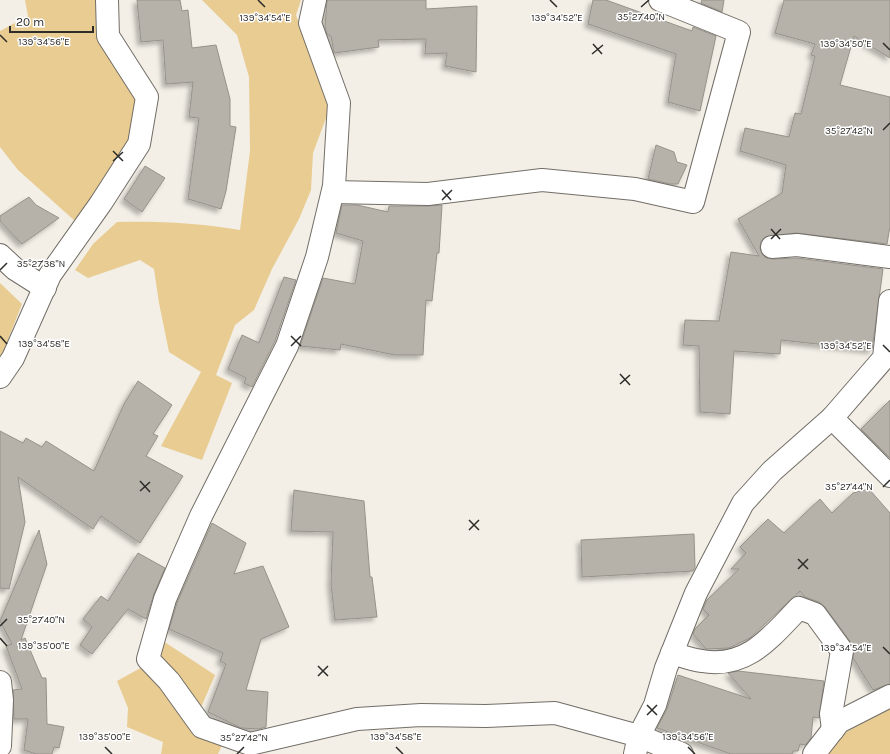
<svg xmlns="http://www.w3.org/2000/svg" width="890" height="754" font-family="Karla,sans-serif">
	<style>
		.green { fill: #e9cc92 }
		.building { fill: #b6b2aa; stroke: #96928a; filter: url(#shadow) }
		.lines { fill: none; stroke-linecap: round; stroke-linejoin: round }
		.minor-casing { stroke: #726e67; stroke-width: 24 }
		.minor { stroke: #fff; stroke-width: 22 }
		.ticks { fill: none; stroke: #2d2c29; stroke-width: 1.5 }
		.ticks-label { font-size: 10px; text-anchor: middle; fill: #2d2c29; stroke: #fff; stroke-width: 3; stroke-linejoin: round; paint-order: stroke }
	</style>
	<defs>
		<filter id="shadow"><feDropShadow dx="-3.5" dy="3.5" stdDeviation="2" flood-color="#0004"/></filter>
	</defs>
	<rect width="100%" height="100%" fill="#f3efe6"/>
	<g class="green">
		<path d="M25,0h72l-1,31 42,68 -8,42 -55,80 -57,-51 -18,-23v-116l28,-15z"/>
		<path d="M202,0h99l-5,15 33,95 -16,43 -2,37 -12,29 -27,50 -18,41 -19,15 -19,50 16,8 -30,77 -41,-14 40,-74 -32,-20 -10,-49 -5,-34 -14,-9 -52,18 -13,-8 18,-26 24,-22c42,-1 82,1 123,8l10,-79 -1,-74 -12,-42z"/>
		<path d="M0,283l22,21 -22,56z"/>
		<path d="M163,641l52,34 -22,51 30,17 -5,11h-57l2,-12 -36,-15 1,-19 -11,-27 29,-16z"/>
		<path d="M890,708v46h-64l13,-18z"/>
	</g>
	<g class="building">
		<path d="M137,0h43l2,11 6,-1 4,38 24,-3 14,54v27l6,1 -10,64 -5,18 -33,-10 11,-81 -10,-1 4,-35 -27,2 -3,-44 -22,2z"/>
		<path d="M327,0h99v9l51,-3 -1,66 -31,-6 2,-13 -22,1 1,-15 -48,1 1,7 -45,6 -3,-17 -4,-2 -2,-7z"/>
		<path d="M593,0h13l86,31 1,-4 23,9 -16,75 -32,-9 8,-48 -88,-30z"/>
		<path d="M702,0h22l-2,12 -21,-9z"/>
		<path d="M784,0h106v58l-36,-22 -14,49 50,12v129l-3,18 -91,-11 -31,4 -4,4 -1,7 2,6 4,4 7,1 24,-1 86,11 -11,81 -91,-10 -1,14 -46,-3 -4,63 -30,-2 -1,-66 -16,-1 2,-25 34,1 12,-69 28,4 -21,-37 44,-26 4,-28 -46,-14 5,-23 44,9 6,-24 6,1 14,-58 -4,-1 4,-11 -40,-11z"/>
		<path d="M656,145l18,7 3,10 10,3 -9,19h-8l-22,-5z"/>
		<path d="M145,166l20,12 -23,34 -18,-13z"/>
		<path d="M29,197l7,8 23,13 -37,26 -22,-23v-5z"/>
		<path d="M342,205h15l31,7 1,-6h39l14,-1 -3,48h-2l-5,48 -6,-1 -3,55h-28l-54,-11 -1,6 -40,-4 23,-68 32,6 8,-43 -27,-8z"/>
		<path d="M284,277l12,3 -21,61 -23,46 -8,-4 2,-5 -18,-9 14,-34 17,8z"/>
		<path d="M138,381l34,24 -19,29 5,2 -12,20 37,20 -43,67 -39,-27 -8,13 -75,-52 7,45 -16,67 -9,-1v-157l23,12 3,-5 16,9 4,-6 48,30 30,-67z"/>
		<path d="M890,400v58l-29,-29z"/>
		<path d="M869,489l21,24v171l-17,6 -20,-32 1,-10 -2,-4 -27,-37 -6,-5 -14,-5 -5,-6 -50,47 -21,10 -23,1 -13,-15 2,-5 14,-14 -6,-6 4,-9 32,-31h-8l15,-16 -6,-6 28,-28 16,14 36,-34 12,14 21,-20z"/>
		<path d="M294,490l70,11 6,76h2l5,40 -42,3 -4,-36 2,-52 -42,-1z"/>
		<path d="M212,523l34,20 -12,31 29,-8 26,61 -28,12 -15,51 22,2 -2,35 -7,2 -18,-1 -33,-16 18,-48 -6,-3 3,-8 -54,-24 8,-26z"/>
		<path d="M39,530l8,34 -26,76 4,-2 17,40h4l1,46 17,3 -5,21 -5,-1 -2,7h-16l-12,-4 4,-31h-14l-1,-29 9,-1 -16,-43 6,-2 -12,-23z"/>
		<path d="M694,534l1,33 -2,4 -111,6 -1,-37z"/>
		<path d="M138,553l27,15 -11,26 -8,25 -18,-10 -36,45 -12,-9 12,-18 -9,-8 18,-23 7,5z"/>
		<path d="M738,671l86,10 -5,37 -6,-1 -2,21 -6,7 -5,-1 -2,7h-5l-1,3h-61l-74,-26 10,-19 11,-34 73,24 -23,-26z"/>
	</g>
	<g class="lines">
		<defs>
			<g id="minor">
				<path d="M315,0l-5,23 29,80 -5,83 -17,71 -30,89 -86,170 -21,48 -15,35 -17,60 21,22 33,46 48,17 107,-25 64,-4 65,1 69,-3 84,23 16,-31 11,-37 30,-75 47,-90 29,-32 60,-53 52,-60 6,-57"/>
				<path d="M333,192l95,2 114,-14 93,9 58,13 46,-170 -79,-32"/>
				<path d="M772,247l25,-2 93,12"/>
				<path d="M0,255l15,14 30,19"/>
				<path d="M0,377l13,-19 37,-83 51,-72 38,-59 8,-47 -39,-61 -1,-36"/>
				<path d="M832,418l58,58"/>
				<path d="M672,653c10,3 20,7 30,8 45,8 69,-24 97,-53l16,6 27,37 -11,63 2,16"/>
				<path d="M0,682l2,18 -2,46"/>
				<path d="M635,754l4,-18 43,18"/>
				<path d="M814,754l25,-32 51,-26"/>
			</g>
		</defs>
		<use href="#minor" class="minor-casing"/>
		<use href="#minor" class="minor"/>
	</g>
	<path class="ticks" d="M258,0l7,7M550,0l7,7M641,7l8,-7M0,35l7,7M883,43l7,7M593,44l9,10M592,54l11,-9M883,130l7,-7M113,151l10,10M113,161l10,-9M442,190l9,10M442,200l10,-10M771,229l9,10M771,239l10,-10M0,270l7,-7M0,336l7,8M291,336l10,10M883,345l7,7M291,346l10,-10M620,374l10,11M620,384l10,-9M140,481l10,11M883,487l7,-7M140,491l10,-9M469,520l10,10M469,530l10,-10M798,559l10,10M798,569l10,-10M0,626l7,-7M0,638l7,8M883,647l7,7M318,666l10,10M318,676l10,-10M647,705l10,10M647,715l10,-10M105,747l7,7M396,747l7,7M688,747l7,7M237,754l7,-7"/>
	<g class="ticks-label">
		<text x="641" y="20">35°27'40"N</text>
		<text x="265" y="21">139°34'54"E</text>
		<text x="557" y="21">139°34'52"E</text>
		<text x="44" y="45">139°34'56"E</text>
		<text x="846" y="47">139°34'50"E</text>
		<text x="849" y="134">35°27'42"N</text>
		<text x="41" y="267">35°27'38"N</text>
		<text x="44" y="347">139°34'58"E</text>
		<text x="846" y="349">139°34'52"E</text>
		<text x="849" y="490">35°27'44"N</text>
		<text x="41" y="623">35°27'40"N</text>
		<text x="44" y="649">139°35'00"E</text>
		<text x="846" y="651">139°34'54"E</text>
		<text x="105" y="740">139°35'00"E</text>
		<text x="396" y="740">139°34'58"E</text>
		<text x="688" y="740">139°34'56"E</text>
		<text x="244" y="741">35°27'42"N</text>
	</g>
	<path d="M10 26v6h83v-6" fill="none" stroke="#2d2c29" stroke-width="2"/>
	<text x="16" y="26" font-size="12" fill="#2d2c29" stroke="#ffffff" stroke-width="3" paint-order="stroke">20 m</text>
</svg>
